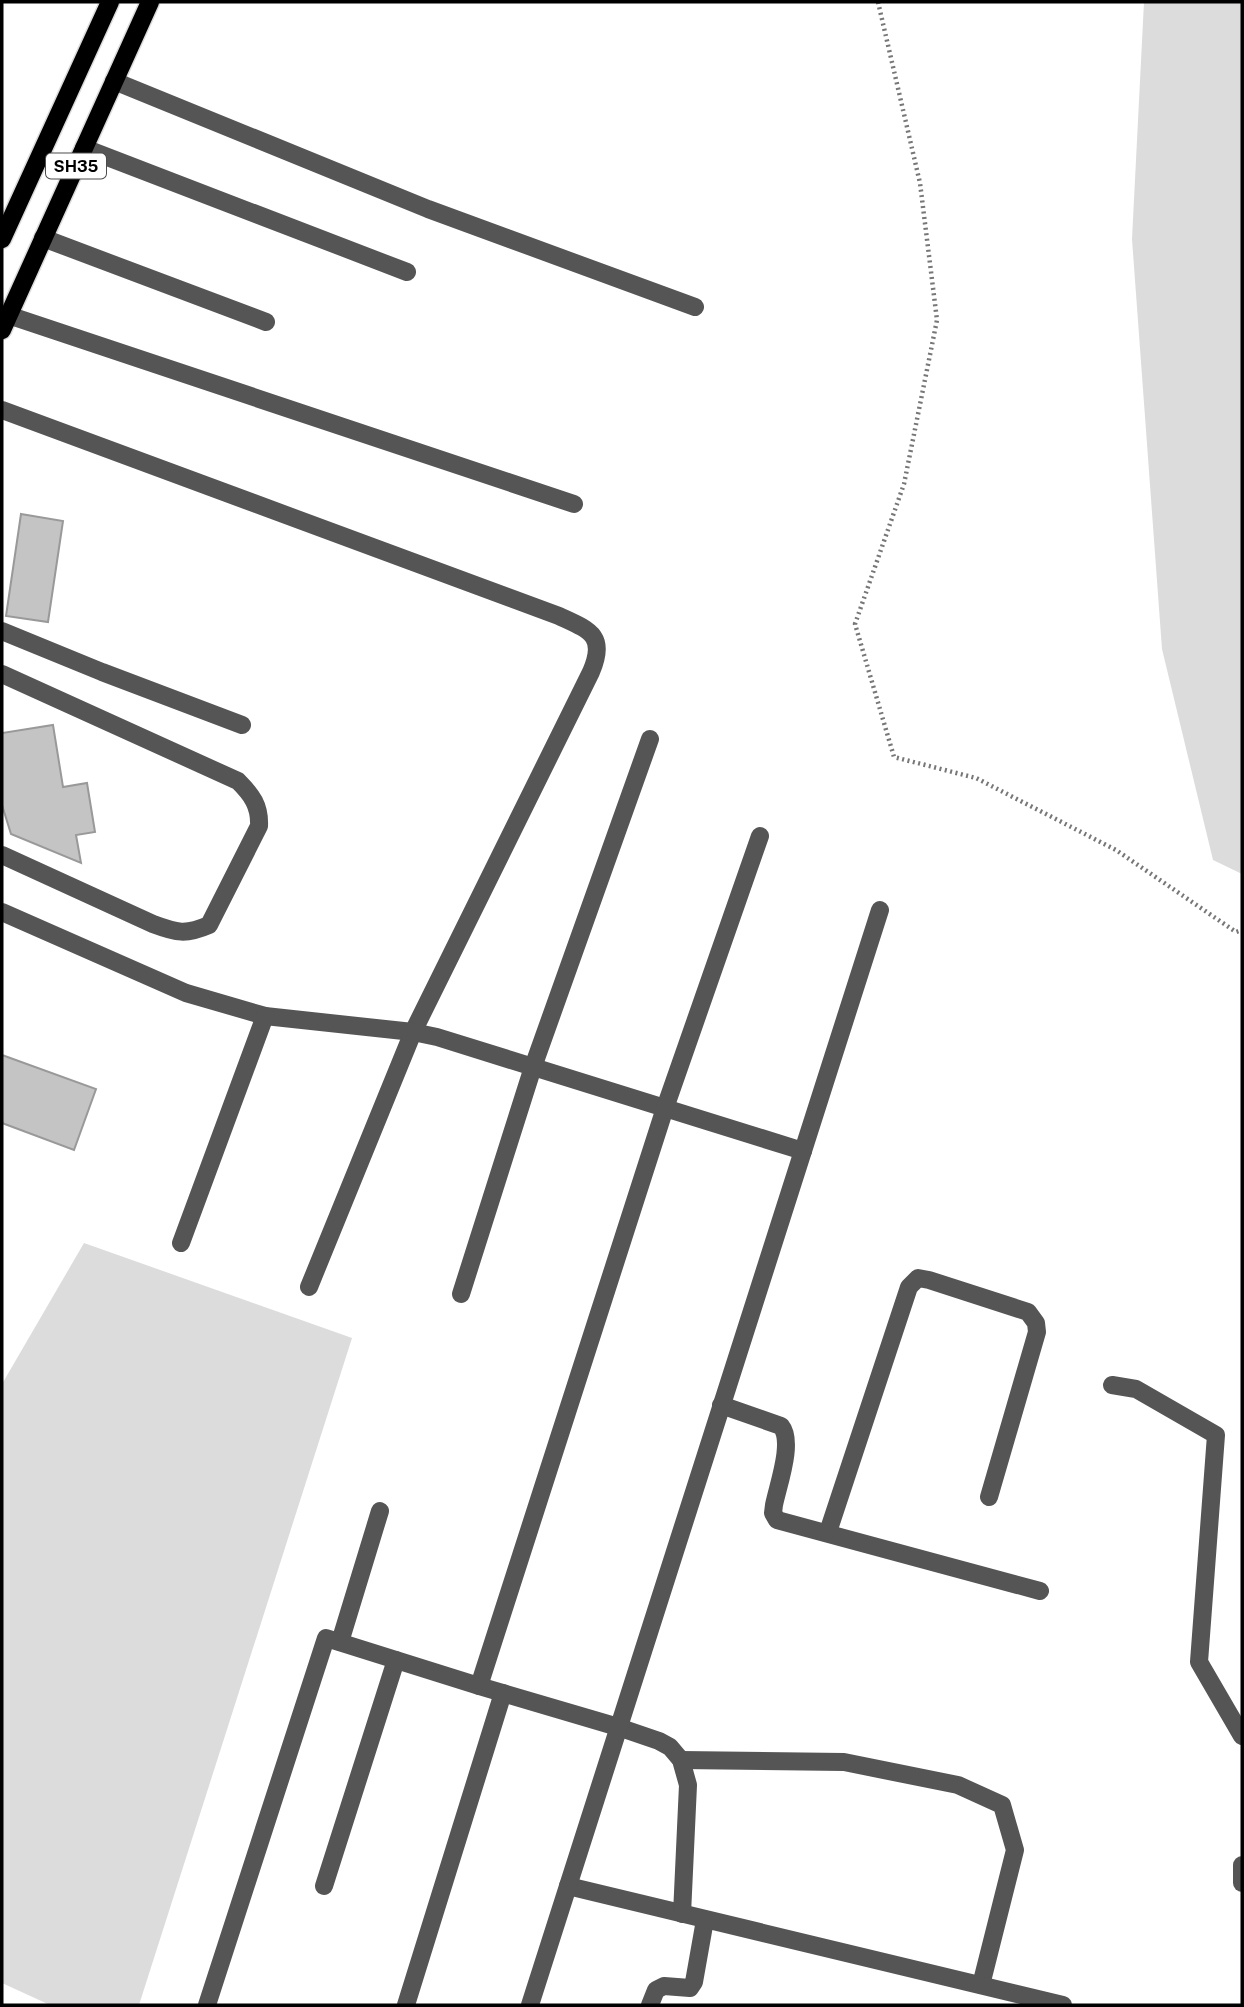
<svg xmlns="http://www.w3.org/2000/svg" width="1244" height="2007" font-family="'Public Sans',sans-serif">
	<style>
		.green { fill: #dcdcdc }
		.building { fill: #c4c4c4; stroke: #999; stroke-width: 2 }
		.lines { fill: none; stroke-linecap: round; stroke-linejoin: round }
		.major-casing { stroke: #dbdbdb; stroke-width: 21 }
		.path { stroke: #777; stroke-width: 4.5; stroke-dasharray: 2 3.5; stroke-linecap: butt }
		.minor { stroke: #555; stroke-width: 18 }
		.major { stroke: #000; stroke-width: 18 }
		.labels { text-anchor: middle; dominant-baseline: central; stroke-width: 7; stroke-linejoin: round; paint-order: stroke }
		.shield { fill: #fff; stroke: #4c4c4c; stroke-width: 2 }
		.shield-label { font-size: 16px; font-weight: bold; fill: #000 }
	</style>
	<rect width="100%" height="100%" fill="#fff"/>
	<g class="green">
		<path d="M1144,2h98v872l-29,-14 -51,-211 -30,-410z"/>
		<path d="M84,1243l268,95 -213,667h-89l-48,-22v-599z"/>
	</g>
	<g class="building">
		<path d="M21,514l42,7 -15,101 -42,-6z"/>
		<path d="M53,725l10,62 24,-4 8,49 -19,3 5,28 -70,-29 -9,-29v-72z"/>
		<path d="M2,1055l94,34 -22,61 -72,-27z"/>
	</g>
	<g class="lines">
		<defs>
			<g id="major">
				<path d="M2,239l108,-237"/>
				<path d="M2,330l148,-328"/>
			</g>
		</defs>
		<use href="#major" class="major-casing"/>
		<path class="path" d="M878,2l42,181 17,137 -33,164 -49,140 39,133 82,21 140,72 120,82 6,-2"/>
		<g class="minor">
			<path d="M114,81l314,128 267,98"/>
			<path d="M84,148l323,124"/>
			<path d="M43,238l223,84"/>
			<path d="M8,315l566,189"/>
			<path d="M2,410l557,206c30,14 48,19 32,56l-178,360 -104,255"/>
			<path d="M2,631l100,41 140,53"/>
			<path d="M2,674l236,107c14,14 22,25 21,45l-50,99c-23,10 -32,8 -56,-1l-151,-69"/>
			<path d="M2,912l184,81 79,23 148,16 24,5 366,114"/>
			<path d="M181,1243l84,-227"/>
			<path d="M461,1294l72,-227 117,-328"/>
			<path d="M1112,1385l24,4 80,46 -17,227 43,74"/>
			<path d="M721,1405l60,21c13,16 -3,59 -7,79l-1,8 4,7 263,71"/>
			<path d="M828,1532l81,-245 9,-9 11,2 99,32 8,11 1,9 -48,165"/>
			<path d="M340,1642l40,-131"/>
			<path d="M479,1686l186,-578 95,-272"/>
			<path d="M681,1760l163,2 114,23 44,20 13,45 -34,135"/>
			<path d="M1242,1865v18"/>
			<path d="M324,1886l72,-226"/>
			<path d="M568,1886l495,119"/>
			<path d="M207,2005l119,-367 153,48 139,41 41,14 11,6 11,13 7,25 -6,129"/>
			<path d="M406,2005l97,-312"/>
			<path d="M530,2005l350,-1095"/>
			<path d="M650,2005l6,-15 8,-4 26,2 4,-6 11,-62"/>
		</g>
		<use href="#major" class="major"/>
	</g>
	<g class="labels">
		<rect class="shield" x="46" y="153.5" width="60" height="25" rx="5"/>
		<g class="shield-label">
			<text x="76" y="166">SH35</text>
		</g>
	</g>
	<rect width="1244" height="2007" fill="none" stroke="#000000" stroke-width="7"/>
</svg>
